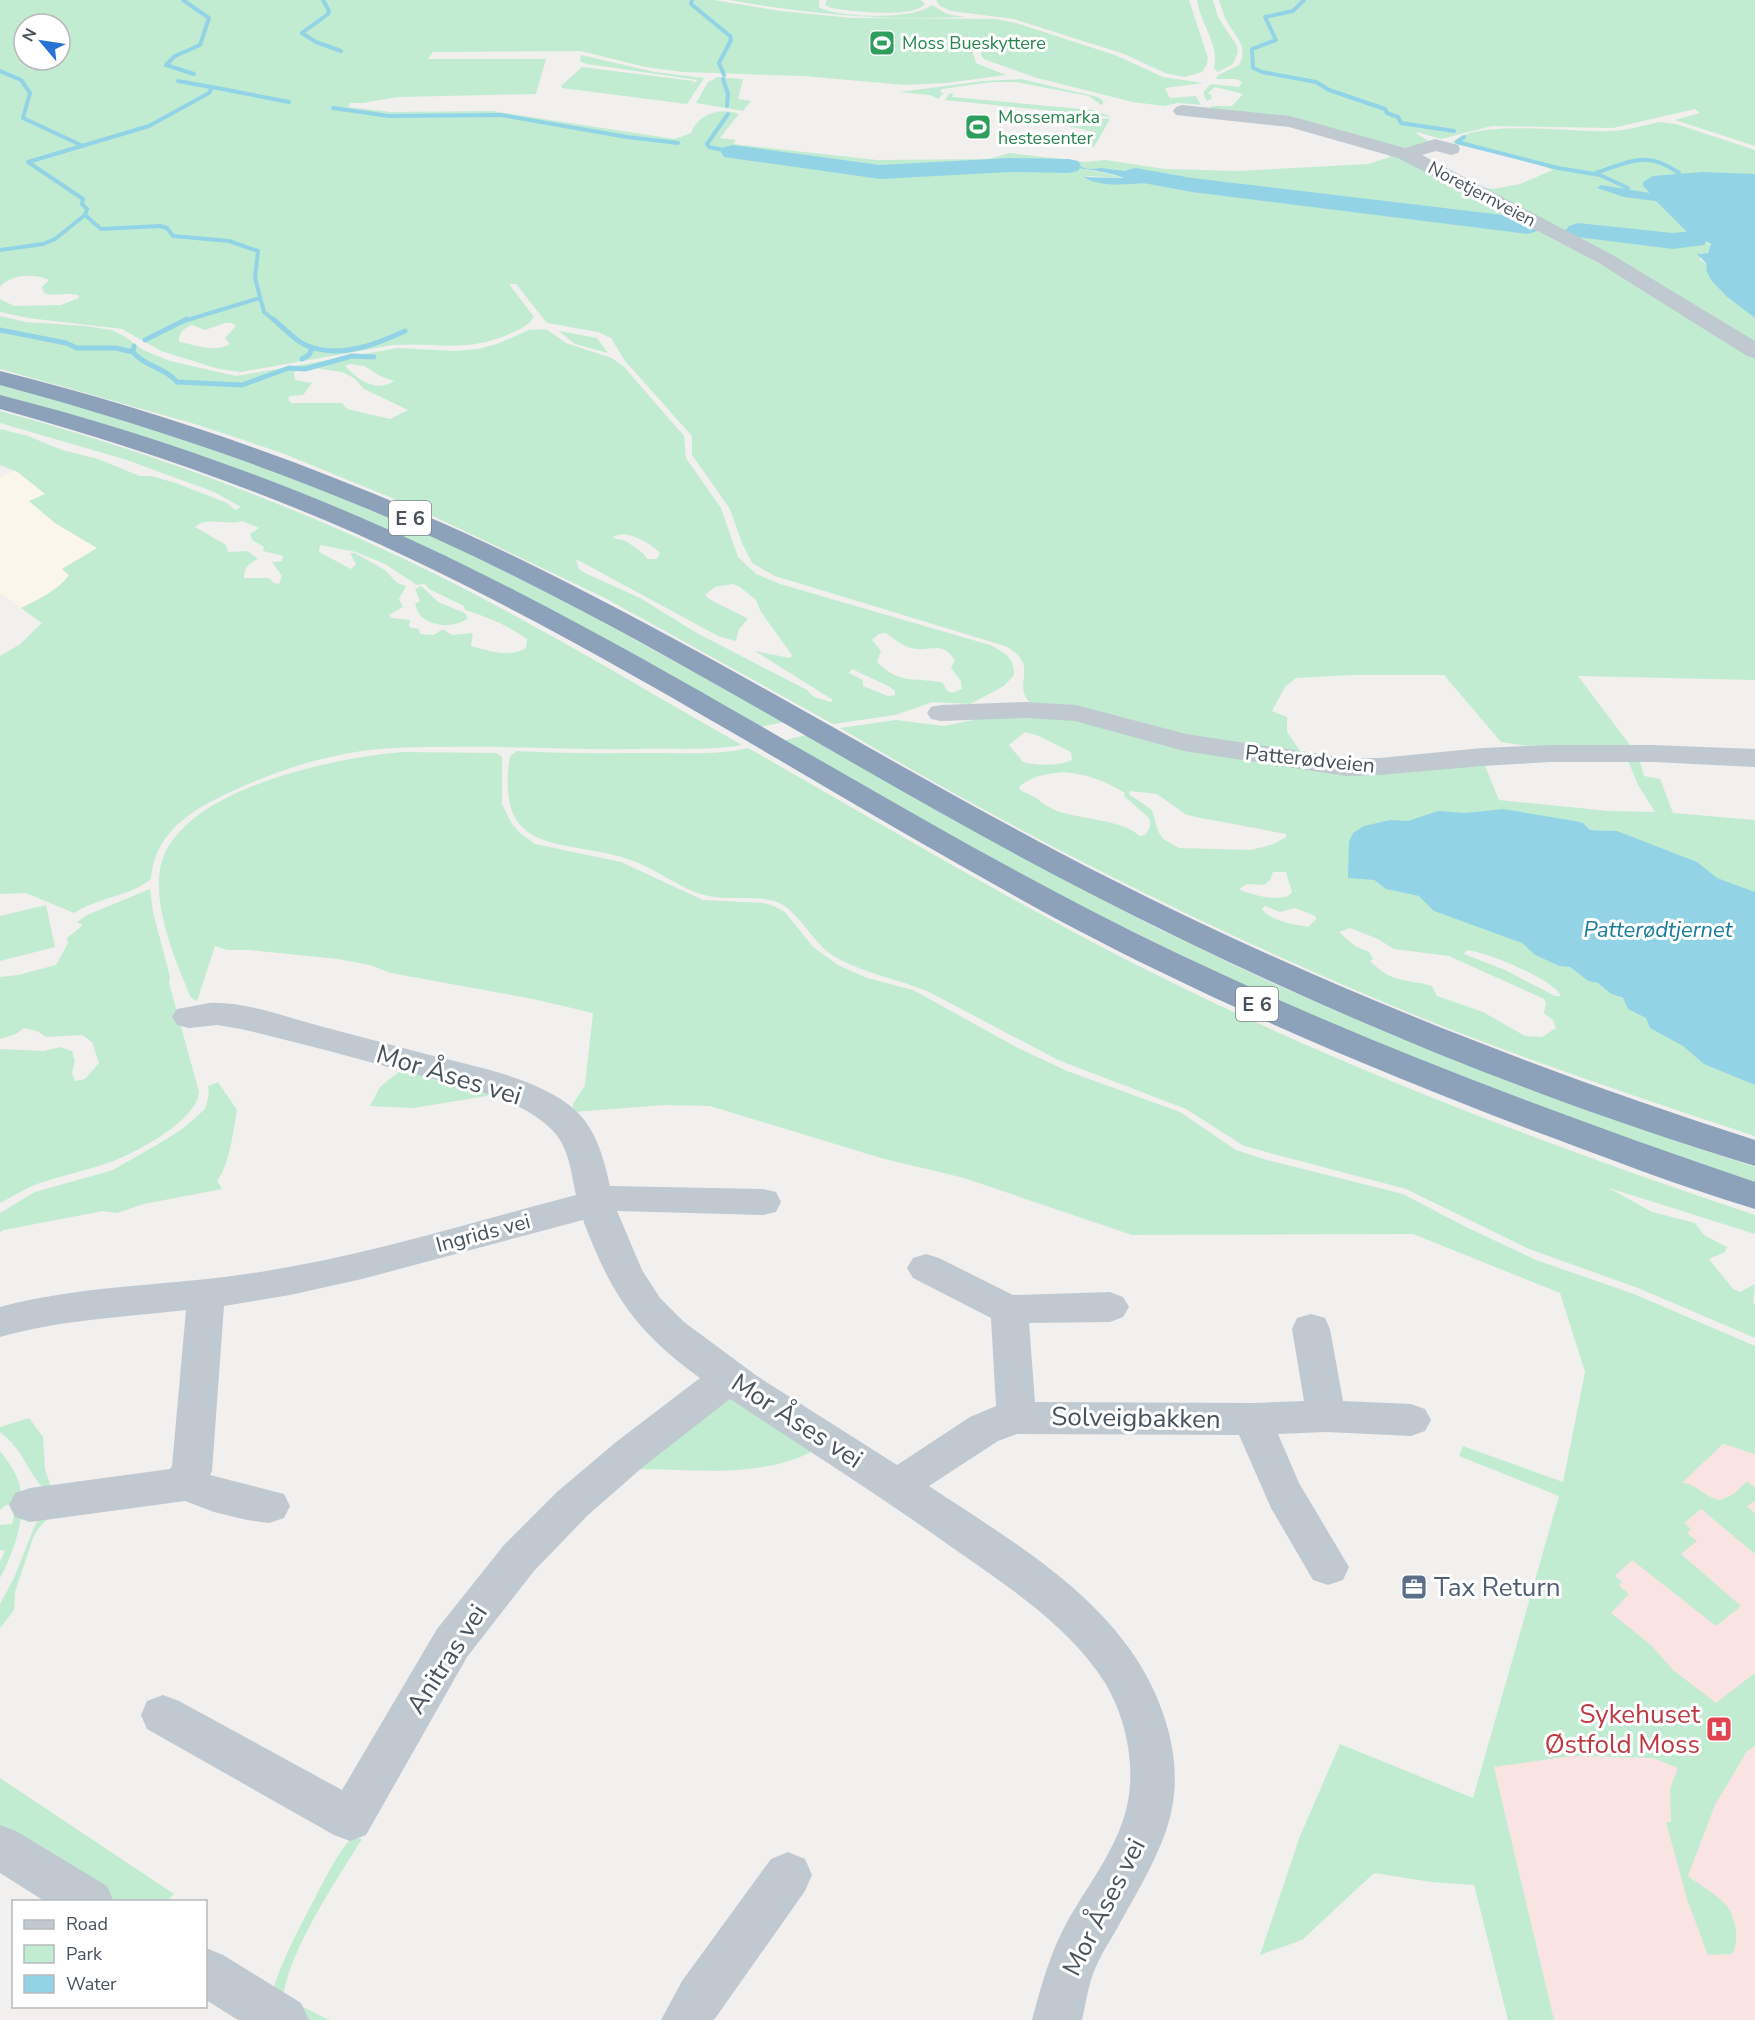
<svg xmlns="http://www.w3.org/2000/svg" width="1755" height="2020" font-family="'Nunito Sans',sans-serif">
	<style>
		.commercial { fill: #fbf6ea }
		.medical { fill: #f9e4e2 }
		.green { fill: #c1ecd2; fill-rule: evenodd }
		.water { fill: #92d4e5 }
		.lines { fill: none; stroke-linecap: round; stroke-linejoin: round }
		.stream-far1 { stroke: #92d4e5; stroke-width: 4 }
		.stream { stroke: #92d4e5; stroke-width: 5 }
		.river { fill: #92d4e5; fill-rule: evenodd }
		.minor { fill: #c1c9d0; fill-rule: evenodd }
		.highway { fill: #8ba2ba; fill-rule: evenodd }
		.labels { text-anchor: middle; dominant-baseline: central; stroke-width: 6; stroke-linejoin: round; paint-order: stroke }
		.far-leisure-label { font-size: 18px; fill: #27864d; stroke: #fff; text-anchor: start }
		.far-street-label { font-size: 18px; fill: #49525b; stroke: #fff }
		.shield { fill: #fff; stroke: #80868c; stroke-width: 1.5 }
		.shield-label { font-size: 20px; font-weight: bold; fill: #49525b }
		.street-label { font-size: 21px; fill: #49525b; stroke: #fff }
		.water-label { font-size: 22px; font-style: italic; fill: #187d98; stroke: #fff }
		.near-street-label { font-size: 26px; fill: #49525b; stroke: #fff }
		.near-service-label { font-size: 26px; fill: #4e5e75; stroke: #fff; text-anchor: start }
		.near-health-label { font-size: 26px; fill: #be3a42; stroke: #fff; text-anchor: end }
	</style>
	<rect width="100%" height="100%" fill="#f2efef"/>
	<path class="commercial" d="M15,471l31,24 -16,7 25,21 42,25 -35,21 7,6 -6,8 -17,13 -25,12 -21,-15v-116z"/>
	<path class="medical" d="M1723,1444l32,10v566h-201l-60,-254 77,-10 82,2 31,12 -97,-151 77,-121z"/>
	<g class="green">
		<path d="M0,0h714l67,11 71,7 144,1 20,4 99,32 48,22 40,6 -38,5 5,10 26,-2 5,9 -23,-2 -14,3 -31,-4 -96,-24 -51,-18 -5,-4 1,-7h-10l4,14 30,12 -60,8 -41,2 -102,-9 -120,-4 -38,-5 -64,-16 -148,1 -5,7h118l-10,35 -138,3 -35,6h-13l-2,4 43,5 101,-1 183,28 16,-6c7,-19 29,-26 48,-19l-19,24 16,2 -3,4 144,16 111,-1 22,-6 75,9 20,-2 60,9 74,2 129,-7 22,-7v-4l156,79 209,124v324l-177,-4 55,73 -77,1 -55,-8 -57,-67h-92l-56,3 -11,9 -13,24 15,6v15l18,26 -271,-52c-27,-20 10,-40 -29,-60l-230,-70 -23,-13 -10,-20 -12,-34 -38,-54v-19l-67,-75 -14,-23 -13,-6 -51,-9 -31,-39h-7l25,33c-7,10 -16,13 -27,18 -43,18 -71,7 -114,10l-152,27 -22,-3 -58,-18 -39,-22 -94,-11 -28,-6v-13l14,7 47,-1 18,-7 -1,-3c-12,-3 -23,2 -34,-2l-2,-6 7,-7c-15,-7 -39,-6 -49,7zM24,24h36v36h-36zM1055,161l35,8 11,-1 83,10 -12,9 -11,-8 -6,4 -44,1 -28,-6 6,-2 35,2c-10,-4 -58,-14 -65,-9l2,4 -50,-8zM225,323h7l4,3 -11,12 5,6c-17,9 -33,1 -51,-2 0,-10 4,-13 13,-17l13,5z"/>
		<path d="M730,0h89v7c18,11 96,13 113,-2l15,9 18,3c-78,4 -158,-3 -235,-17z"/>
		<path d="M827,0h94l4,4c-12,15 -75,7 -94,4l-6,-3z"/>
		<path d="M936,0h253l19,58 -1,6 -5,8 -17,5 -20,-4 -41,-19 -110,-35 -63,-8 -11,-5z"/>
		<path d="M1197,0h16l5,17 19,29 1,6 -5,12 -15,8 -4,-4c6,-23 -14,-45 -17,-68z"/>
		<path d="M1219,0h536v146l-80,-26 25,-7 -5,-4 -82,19 -121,-2 -51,13 -24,-7v2l15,9 -26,5 -194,-38 -2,-4h22l11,-12 -28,-7 -7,6 4,3 -1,3 -4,2 -3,-5v-5l7,-7 28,3 3,-5 -6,-3h-20l2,-4 21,-10c11,-20 -6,-30 -14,-47 -2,-5 -4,-12 -6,-18z"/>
		<path d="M581,55l74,17 49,6 -17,26 -125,-16 -1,-2 21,-19 112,14 -3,4 7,-5 -111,-16 -7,-3z"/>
		<path d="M718,77l25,2 -5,20 13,2 -8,10 -47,-8 12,-21z"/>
		<path d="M1021,79l77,18 5,4v3l-2,1 -12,-9 -73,-14h-24l-50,7 -2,3 4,1 -6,6 -8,-4 -30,-3 83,-11z"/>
		<path d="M950,93l3,1 -1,3 141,13 19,7 -167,-17z"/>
		<path d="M1066,116h3l41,3 -16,28 -22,-3 3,-5 21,-3 -2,-4 -34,-8z"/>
		<path d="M1659,122l17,2 79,26v36l-53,53 10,7 -5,7h-7v7l7,4 4,16 15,16 29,22v28l-275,-159 13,2 27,-5 33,-14 -27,-10 -74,-17c22,-25 122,-10 156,-12 17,0 34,-5 51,-9z"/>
		<path d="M0,316l26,6 60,4 25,4 13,6 19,14 27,11 66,15 162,-28 56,3 24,-2 19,-5 32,-14 17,-1 20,14 46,15 13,10 59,68 2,22 35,50 17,49 18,17 24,10 210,61c13,7 25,12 24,30l-10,11 -34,18 -37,-2 -38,13 -62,9 -228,-126 -191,-91 -132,-54 -87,-29 -195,-55zM349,364l15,2 16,10 14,5c-18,12 -36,-1 -49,-15zM309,367l33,5 12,6 10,11 44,21 -18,9 -43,-10 -5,-6h-51l-3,-4 2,-3 13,-1 9,-12 -17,-3 -1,-8zM624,534c14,3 26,9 36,19l-3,6h-10l-3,-5 -18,-13 -13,-3 1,-2zM576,559l142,77 18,5 3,-12 9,-10c-10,-7 -38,-17 -43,-24l10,-8 18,-3 7,3 16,13 5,12 31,43 -2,3 -35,-7 78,49 -2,2 -17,-5 -7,-7 -112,-58 -55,-34 -55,-25 -6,-4zM886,633c8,6 15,12 25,15 20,5 29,-9 44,12l-4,8 10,13 1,8 -10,4 -5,-2 -4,-8c-29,-7 -42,3 -66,-21l4,-11 -9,-11 7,-6zM852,669l38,18 5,4v4l-7,1 -25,-10v-6l-14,-7z"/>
		<path d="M559,331l38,7 11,15 -33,-9z"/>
		<path d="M0,384l113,32 175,59 154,65 113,56 230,126 -26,5 -260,-143 -499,-188z"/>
		<path d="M0,411c148,40 291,93 429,160 107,53 209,115 313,174 -34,6 -70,3 -104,4 -64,1 -127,-3 -190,-2 -29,0 -58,0 -86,4 -49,7 -98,24 -142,46 -35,17 -66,40 -69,82 -22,18 -53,18 -77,34l-48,-20 -26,1v-238l19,-11 23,-22 -21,-15c18,-9 36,-17 48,-33l-7,-6 35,-21 -42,-25 -26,-22 16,-7 -27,-22 -18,-7v-36l28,7 34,14 36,9 42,17h11l25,7 51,20 8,7 6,-3 -27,-15 -87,-32 -127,-37zM242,521l17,7 -9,6 2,6 12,7 -1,4 20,5 -1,5 -10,1 10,14 -3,8 -5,-1 -5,-5h-25c0,-11 5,-15 14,-19l-10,-8 -20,1 -2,-7 -31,-18c13,-11 31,-1 47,-6zM320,545l36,7 29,12 32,21 8,-1 4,5 35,17 1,4c22,7 43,15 62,29l-1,9c-17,10 -37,3 -55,-2l2,-13 -21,2 -9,-6 -9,6 -14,-1 -1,-5 -10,-2 1,-7 -18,-2 -3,-3 14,-8 -4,-8 7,-13 -9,-3 -12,-13 -30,-17h-5l6,11 -5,5 -32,-17z"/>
		<path d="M421,586l17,16 27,11 3,5c-12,10 -35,9 -46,-1 -4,-3 -5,-8 -7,-13l5,-3 -5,-12z"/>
		<path d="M1052,714l222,45 209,2 16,39 110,11 46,1 -17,-27 -12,-29 14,6 4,14 16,3 13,34 82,7v101l-151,-91h-14l-5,-5 -211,55c18,15 26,9 45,16 13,6 21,21 37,21l66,26 13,12 24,11 11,1 11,9 17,7 13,11 144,56v86c-110,-36 -220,-73 -328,-116 -202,-82 -399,-181 -587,-292l56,-8 48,6 34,-7zM1025,732l14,4 32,16 1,8c-12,6 -36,6 -49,2l-14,-17zM1063,772c24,2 42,9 62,21l-1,3 25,22c3,7 0,12 -4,17l-6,1c-13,-15 -56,-17 -75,-23 -12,-3 -19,-8 -28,-15 -6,-4 -12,-5 -17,-9l1,-3c14,-11 27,-12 43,-14zM1130,791l27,3 28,20 11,3 90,17v3l-12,7 -23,6 -72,-2 -16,-9 -5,-8 -6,-21 -23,-16zM1273,872h13l6,20c-6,12 -43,3 -53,-3l8,-5 17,1 6,-5zM1265,906l15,6 15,-4 20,8 1,3 -8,8c-15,-3 -36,-5 -46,-18zM1350,928l28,11 16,10 55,7 95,43 2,4 -2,10 9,7 3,8 -14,9 -17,-1 -42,-24 -46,-16 -5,-10c-28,-8 -39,-2 -62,-25l3,-2 -4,-7 -14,-6 -16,-14zM1467,950c19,2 87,29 94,46h-6l-50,-26 -41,-16z"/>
		<path d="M806,735l223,126 122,64 119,57 125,54 290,108 70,23v18l-152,-51 -335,-136 -225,-111 -261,-146z"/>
		<path d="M748,748c143,81 283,166 431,238 187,91 379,163 576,229v19l-146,-46 43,24 43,11 9,12 23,12 -2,5 -16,7 24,30 7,3 15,-8 -2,19 2,1v34l-117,-50 -109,-39 -123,-60 -162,-43 -58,-37 -128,-49 -129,-68c-32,-14 -66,-18 -97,-37 -21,-14 -34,-45 -55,-53 -20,-7 -42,-2 -63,-5 -29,-4 -55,-27 -83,-37 -67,-23 -137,0 -121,-104l7,-5c48,3 95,2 143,2 30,0 59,2 88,-5z"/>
		<path d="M403,752l94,1 5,4v47l10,20 9,10 14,10 86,18 82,38 60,3 11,3 11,6 28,35 25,18 29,13 46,12 105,58 49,23 113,41 56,38 31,10 136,34 61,32 72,34 98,34 121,52v108l-32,-10 -41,39c13,-1 24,16 39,17l14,-7 12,-12 8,7v13l-8,5 8,7v41l-54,-45 -17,14 7,6 -4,4 10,8 -16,13 60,52 -25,20 -84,-66 -17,16 7,6 -3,4 10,8 -18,19 41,33 21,24 43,33 39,-30v73l-8,5 -32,54 -27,71c12,9 28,18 38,29 10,12 14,36 6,49l-24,1 -21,-56 -21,-77h5l-1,-33 8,-21 -25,-10 -82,-2 -77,11 60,253h-46l-34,-135 -43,-3 -57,-9 -72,67 -42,15 40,-119 40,-92 133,54 86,-302 -100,-40 4,-10 100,36 22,-110 -25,-79 -147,-59 -281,1 -168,-57 -83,-20 -171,-52 -46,-1 -91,7v-8l12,-19 8,-72 -60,-14 -142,-26 -21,-8 -32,-6 -88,-9h-23l-12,-4 -18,55 -6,-3c-16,-38 -41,-97 -29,-137 23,-73 175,-104 241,-109z"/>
		<path d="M150,889l3,23 17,65 -1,6 30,109c-2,29 -65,62 -91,71 -23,8 -48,13 -71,21 -13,5 -25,13 -37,19v-154l44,2 16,-4 12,4 3,10 -3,12 3,8 10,-2 14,-16 -7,-21 -10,-7 -36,2 -9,-6 -13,-3 -8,6 -16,5v-62l18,-2 38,-10 12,-22 -1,-5 16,-13 -6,-3 10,-7z"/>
		<path d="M46,905l9,42 -55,14v-45z"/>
		<path d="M401,1070l90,23 -4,3 -74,12 -43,-2 10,-19z"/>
		<path d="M218,1082l19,28c-4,22 -7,54 -20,71l5,8 -78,15 -27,9 -14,-2 -99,19 -4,2v-19l35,-21 78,-22 52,-30 20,-13 20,-18 4,-15 -1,-8z"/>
		<path d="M731,1398l82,53c-53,28 -121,18 -179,18z"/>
		<path d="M29,1418l14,19 2,32 6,18 -6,3c-20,-21 -20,-39 -45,-58v-5z"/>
		<path d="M0,1451c7,9 16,21 19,32 9,29 -5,69 -19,95v-16l5,-11 -5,-1v-25l12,-1 3,-11 -5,-8h-4l-6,5z"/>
		<path d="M51,1515l-13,14 -5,9 -18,54 -1,18 -14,18v-24l14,-26 21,-53 4,-6z"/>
		<path d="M0,1778l174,116 -7,7h-54l-113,-68z"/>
		<path d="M352,1837l10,2c-25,40 -73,112 -79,158l46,23h-28l-29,-27c10,-33 26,-63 42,-93 11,-22 22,-44 38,-63z"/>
	</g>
	<g class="water">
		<path d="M1055,161l35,8 11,-1 83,10 10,5 -8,5 -14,-1 -11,-8 -6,4c-23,0 -51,6 -72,-6l41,1c-10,-5 -58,-14 -65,-8l3,3 -52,-8z"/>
		<path d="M1702,172l53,2v144l-29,-22 -15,-16 -5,-10 1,-6 -10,-10 11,-1 3,-9 -9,-5 -9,-1 -37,-37 -32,-4 -27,-9 4,-3 49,8 -7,-7v-4l10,-6z"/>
		<path d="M1503,809l72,12 8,2 7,7 27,1 80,31 20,16 38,14v193l-51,-21 -21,-18 -33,-18 -4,-10 -18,-9 -5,-11 -12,-4 -13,-11 -10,-2 -18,-14 -11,-1 -24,-11 -13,-12 -88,-32 -15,-15 -33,-7 -12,-9 -26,-2 1,-36 4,-9 11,-7 26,-6 18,1 30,-10 28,2z"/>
	</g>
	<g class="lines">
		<g class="stream-far1">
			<path d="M183,0l26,18 -9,27 -25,11 -9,9 28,9"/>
			<path d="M323,0l6,11 -1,3 -26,19 14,9 25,9"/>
			<path d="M692,0l-1,4 39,32 1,4 -12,23 5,12"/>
			<path d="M1304,0l-11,11 -28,6 11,23 -24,9 1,19 9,4 54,10 13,8 56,19 2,4 11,4 3,6 53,8"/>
			<path d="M0,71l21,9 9,13 -7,25 60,28"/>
			<path d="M723,79l5,15 -1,12"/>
			<path d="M178,81l33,6"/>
			<path d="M333,108l56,8 112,-1 126,22 51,6"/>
			<path d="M728,114l-21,30 2,3 24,5"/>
			<path d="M1464,137l-7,5 101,26 42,7 28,13"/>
			<path d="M1595,173c34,-10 50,-24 84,0"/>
			<path d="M85,215l16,14 59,-3 7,2 6,8 56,5 29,10 -3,27 9,34 11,9"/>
			<path d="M0,250l43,-6 12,-5 30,-24 2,-6 -5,-5 1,-5 -55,-37 121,-36 60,-33 3,-6 77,15"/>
			<path d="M184,321l76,-23"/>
		</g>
		<g class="stream">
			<path d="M273,319c11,9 24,24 38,28 31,11 66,-3 94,-16"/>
			<path d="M0,330l66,13 11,5h38l18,4"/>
			<path d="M145,340l42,-21"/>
			<path d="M134,346l-1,6c12,15 32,15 44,30l65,3 47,-17 16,1 47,-13 22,1"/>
			<path d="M302,359l7,-4 3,-7"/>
		</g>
		<g class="river">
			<path d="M733,145l147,20 130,-7 59,1 9,2 3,5 -3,5 -9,2 -59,-1 -130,7 -156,-22 -3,-5 3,-5z"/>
			<path d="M1136,168l56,10 336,40 9,3 4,5 -4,5 -9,3 -336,-42 -65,-12 -3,-5 3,-5z"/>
			<path d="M1578,223l95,10 22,-2 9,2 4,6 -4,6 -31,4 -104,-13 -4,-5 4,-5z"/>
		</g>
		<g class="minor">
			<path d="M1182,105l108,11 115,32 30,-9 23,6 2,4 -2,4 -7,2 -15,-4 -14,4 189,99 144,87v17l-8,-2 -150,-94 -199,-104 -109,-31 -113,-12 -3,-4 3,-4z"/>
			<path d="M1026,702l50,3 110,29 160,24h34l102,-10 68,-3h103l102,4v18l-102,-5h-103l-68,4 -102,9 -34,1 -162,-25 -109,-30 -49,-3 -85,3 -10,-2 -4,-6 4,-6 10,-2z"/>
			<path d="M209,1003c34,-2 77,14 111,23 35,9 70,19 106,28 46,12 111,23 148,55 22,19 30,50 36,77l153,3 13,3 5,10 -5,10 -13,3 -146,-4 25,59 18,28 24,24 73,54 140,89 73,-48 26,-11 -5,-88 -78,-40 -6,-10 6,-10 13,-4 13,4 74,37 97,-3 13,5 6,10 -6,10 -13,5 -81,1 6,79 219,1 50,-2 -12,-72 5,-11 14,-4 14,4 5,11 13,72 68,3 14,5 6,11 -6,11 -14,5 -85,-4 -48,2 21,49 50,84 -6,13 -15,5 -15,-5 -42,-72 -32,-73 -222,-1 -19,7 -69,45c96,64 210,127 240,247 9,36 8,71 -6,106 -13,33 -31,62 -48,93 -9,15 -19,31 -24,48 -4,13 -6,27 -9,40h-50c9,-34 18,-67 35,-98 22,-39 53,-77 61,-121 8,-44 -5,-95 -31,-130 -36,-49 -88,-84 -137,-118 -75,-54 -153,-103 -230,-154l-86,67 -57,50 -53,55 -67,86 -101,178 -16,6 -16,-6 -187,-106 -6,-14 6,-14 16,-6 16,6 163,89 95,-161 67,-84 53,-53 59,-50 84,-64c-65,-47 -89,-84 -117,-158l-221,59 -72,16 -66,11 -12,165 -2,4 74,19 6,12 -6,12 -15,5 -22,-3 -33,-8 -29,-11 -155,21 -15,-5 -6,-12 6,-12 15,-5 140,-19 2,-3 14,-156c-62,7 -126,10 -186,27v-30c77,-21 160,-21 239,-32 114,-15 226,-51 337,-80 -5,-23 -7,-50 -26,-67 -35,-33 -99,-44 -144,-56 -55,-15 -110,-30 -165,-43l-24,-4 -28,3 -12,-3 -5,-8 5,-8z"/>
			<path d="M0,1825l16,6 91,55 7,16h-68l-46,-29z"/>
			<path d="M788,1852l17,7 7,16 -7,16 -91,129h-53l21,-39 89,-122z"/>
			<path d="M206,1948l17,7 78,48 8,17h-71l-32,-20z"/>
		</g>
		<g class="highway">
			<path d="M0,371c184,46 364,111 534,195 197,97 382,214 577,313 207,105 423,190 644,261v26c-228,-69 -450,-162 -662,-271 -196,-100 -380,-220 -577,-318 -165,-83 -338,-144 -516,-192z"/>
			<path d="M0,395c178,45 352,111 516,196 195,100 380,219 576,320 212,109 437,194 663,271v27c-77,-23 -153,-53 -229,-81 -157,-60 -313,-126 -462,-205 -219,-118 -428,-257 -653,-364 -132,-63 -270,-111 -411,-150z"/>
		</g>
	</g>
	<defs>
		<symbol id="stadium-square" viewBox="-11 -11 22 22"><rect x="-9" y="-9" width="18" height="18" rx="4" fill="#2e9e5b" stroke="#fff"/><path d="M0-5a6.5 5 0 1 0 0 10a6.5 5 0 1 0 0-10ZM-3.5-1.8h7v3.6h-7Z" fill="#fff"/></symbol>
		<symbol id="office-square" viewBox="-11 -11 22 22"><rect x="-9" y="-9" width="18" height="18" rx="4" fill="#5c6f8a" stroke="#fff"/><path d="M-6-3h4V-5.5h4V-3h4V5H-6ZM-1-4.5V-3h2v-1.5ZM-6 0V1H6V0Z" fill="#fff"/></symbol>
		<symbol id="hospital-square" viewBox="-11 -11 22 22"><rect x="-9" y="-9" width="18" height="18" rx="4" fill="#e0444e" stroke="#fff"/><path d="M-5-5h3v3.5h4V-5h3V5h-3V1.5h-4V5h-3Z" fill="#fff"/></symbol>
	</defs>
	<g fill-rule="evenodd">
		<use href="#stadium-square" x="867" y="28" width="30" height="30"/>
		<use href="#stadium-square" x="963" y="112" width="30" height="30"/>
		<use href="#office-square" x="1399" y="1572" width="30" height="30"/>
		<use href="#hospital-square" x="1704" y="1714" width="30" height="30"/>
	</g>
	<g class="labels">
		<g class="far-leisure-label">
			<text x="902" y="43">Moss Bueskyttere</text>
			<text x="998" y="117">Mossemarka<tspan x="998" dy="21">hestesenter</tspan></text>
		</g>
		<g class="far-street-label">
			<text transform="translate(1482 194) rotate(28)">Noretjernveien</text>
		</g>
		<g class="shield">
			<rect x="389" y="501" width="42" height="34" rx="4.5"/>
			<rect x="1236" y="987" width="42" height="34" rx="4.5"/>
		</g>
		<g class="shield-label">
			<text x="410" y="518">E 6</text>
			<text x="1257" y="1004">E 6</text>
		</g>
		<g class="street-label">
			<text transform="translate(1310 759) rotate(6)">Patterødveien</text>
			<text transform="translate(483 1233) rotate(-15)">Ingrids vei</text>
		</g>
		<g class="water-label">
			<text x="1658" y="930">Patterødtjernet</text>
		</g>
		<g class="near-street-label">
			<text transform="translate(449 1075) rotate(17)">Mor Åses vei</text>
			<text transform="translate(1136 1418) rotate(1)">Solveigbakken</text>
			<text transform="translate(797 1421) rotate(33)">Mor Åses vei</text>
			<text transform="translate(447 1659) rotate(-57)">Anitras vei</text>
			<text transform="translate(1104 1907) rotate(-63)">Mor Åses vei</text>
		</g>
		<g class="near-service-label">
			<text x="1434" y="1587">Tax Return</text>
		</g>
		<g class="near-health-label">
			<text x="1700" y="1714">Sykehuset<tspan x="1700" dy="30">Østfold Moss</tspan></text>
		</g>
	</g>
	<rect x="12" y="1900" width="195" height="108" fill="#ffffff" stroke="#b6babd" stroke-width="1.5"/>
	<rect x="24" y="1920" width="30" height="9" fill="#c1c9d0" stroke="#b6babd" stroke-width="1.5"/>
	<text x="66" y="1930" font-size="18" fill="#49525b">Road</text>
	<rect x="24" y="1945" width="30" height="18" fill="#c1ecd2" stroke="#b6babd" stroke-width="1.5"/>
	<text x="66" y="1960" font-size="18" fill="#49525b">Park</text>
	<rect x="24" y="1975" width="30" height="18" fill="#92d4e5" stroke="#b6babd" stroke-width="1.5"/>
	<text x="66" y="1990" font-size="18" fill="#49525b">Water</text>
	<g transform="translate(42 42) rotate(299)"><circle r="28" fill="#ffffff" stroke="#b6babd" stroke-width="1.5"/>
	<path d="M0-4.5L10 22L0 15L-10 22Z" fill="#2872d3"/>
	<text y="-9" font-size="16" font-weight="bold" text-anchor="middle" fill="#49525b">N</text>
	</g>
</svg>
